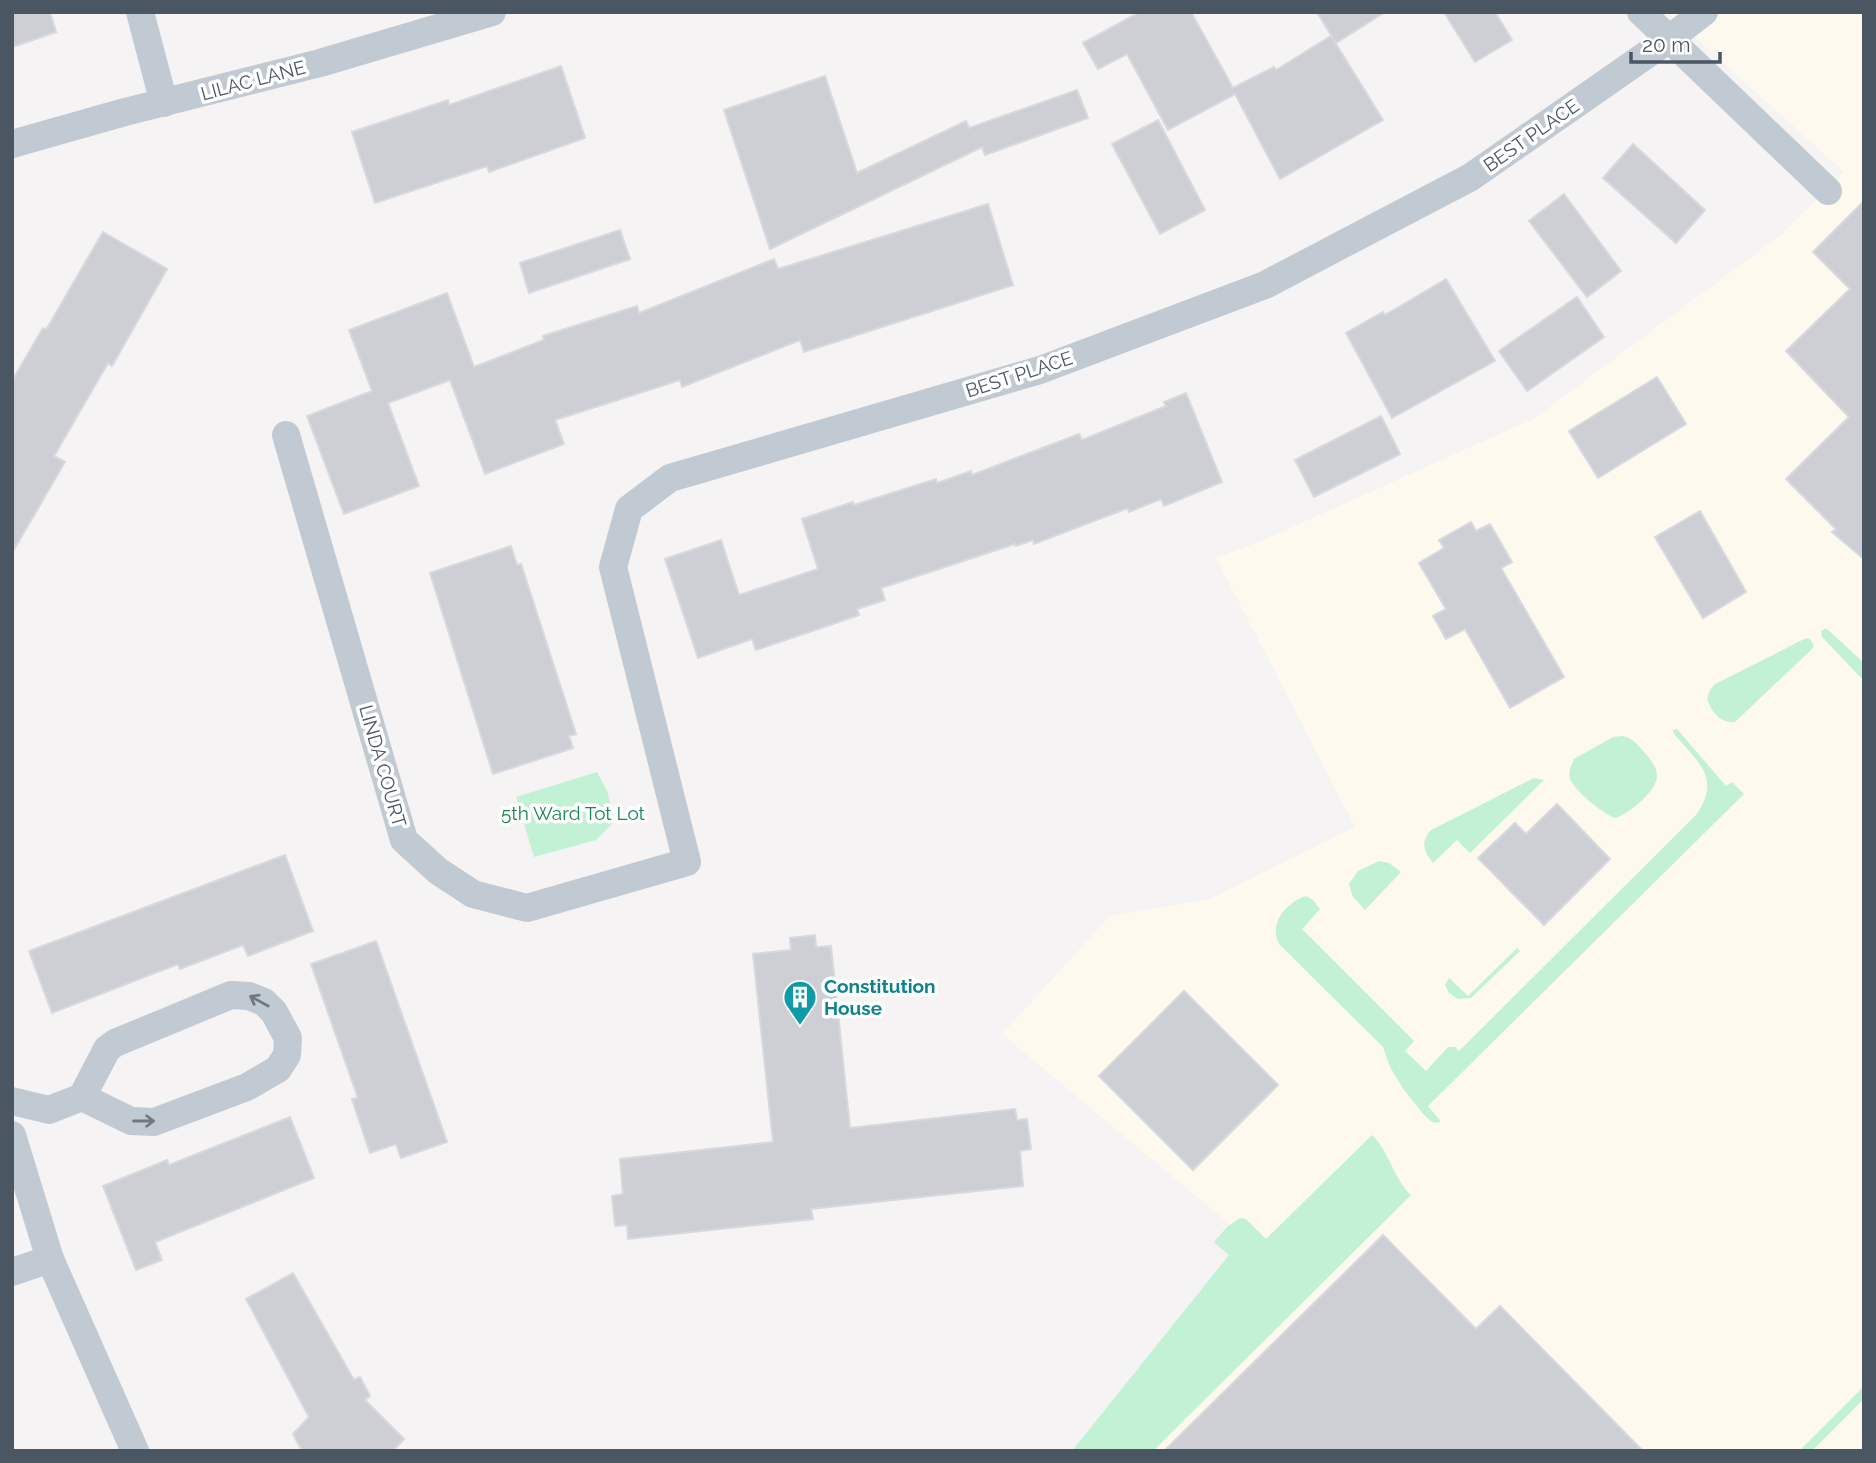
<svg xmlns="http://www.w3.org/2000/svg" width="1876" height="1463" font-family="Raleway,sans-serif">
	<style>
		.commercial { fill: #fdf9ef }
		.green { fill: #c3f1d5 }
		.building { fill: #cdcfd5; stroke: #d7d9de; stroke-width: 2 }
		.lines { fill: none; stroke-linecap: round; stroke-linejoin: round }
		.minor { stroke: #c1cad2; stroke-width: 28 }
		.oneway { stroke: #6e7983 }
		.labels { text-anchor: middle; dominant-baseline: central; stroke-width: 7; stroke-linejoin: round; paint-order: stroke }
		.street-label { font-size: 19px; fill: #4a5661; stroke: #fff }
		.park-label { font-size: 19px; fill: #17864f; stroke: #fff }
		.culture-label { font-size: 19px; font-weight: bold; fill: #0d838f; stroke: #fff; text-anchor: start }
	</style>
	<rect width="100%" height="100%" fill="#f5f3f3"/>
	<path class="commercial" d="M1667,12h197v1439h-772l159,-209 -249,-208 108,-118 100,-17 145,-72 -139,-269 43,-16 276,-124 252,-188 57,-58z"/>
	<g class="green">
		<path d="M1826,628l38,35v18l-42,-44 -1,-6z"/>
		<path d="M1806,638l4,1 4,7 -2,3 -77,73c-15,1 -23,-9 -28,-23l3,-9 5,-6z"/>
		<path d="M1677,729l49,57 6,-4 12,12 -316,312 12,14 -1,3 -7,-1 -9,-8 -19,-24 -14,-23 -7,-20 -104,-103c-11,-21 8,-42 27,-48l7,4 7,9 -18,20 112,112 -9,10 21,20 22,-24h7l4,4 237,-236c26,-37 2,-53 -22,-81l-1,-4z"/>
		<path d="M1622,736c10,1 15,8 22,16 6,7 13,14 13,24 0,15 -29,39 -42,42 -11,-3 -39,-27 -44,-37 -4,-7 0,-15 3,-22l39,-22z"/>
		<path d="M597,772l10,19 8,30 -19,19 -62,17 -18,-60z"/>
		<path d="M1534,778l10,2 -74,73 -13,-13 -24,23c-9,-11 -13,-21 -2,-33z"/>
		<path d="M1379,861l10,2 12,9 -36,38 -12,-13 -4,-13 9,-13z"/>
		<path d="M1517,948l3,3 -49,47 -13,1 -9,-6 -4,-8 4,-7 19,18z"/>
		<path d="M1372,1135c18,17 21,43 39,60l-258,256h-81l157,-196 -15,-13 13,-15 13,-9 6,1 20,20z"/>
		<path d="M1864,1386v13l-52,52h-13z"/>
	</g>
	<g class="building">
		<path d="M12,12h38l6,20 -44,15z"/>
		<path d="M1140,12h51l42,76 41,-21 2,3 55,-34 52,84 -103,59 -45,-85 -67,36 -41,-76 -29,15 -15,-26z"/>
		<path d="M1317,12h68l-49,31z"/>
		<path d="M1444,12h51l17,28 -37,22z"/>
		<path d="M561,66l24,72 -96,34 -2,-6 -112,37 -23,-71 96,-32 1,5z"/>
		<path d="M825,76l32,97 109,-52 3,7 108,-38 11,28 -103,37 -3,-8 -212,102 -46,-139z"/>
		<path d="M1158,120l47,90 -45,24 -48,-90z"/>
		<path d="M1633,144l72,66 -29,33 -73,-65z"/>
		<path d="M1564,194l57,77 -34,26 -58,-76z"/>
		<path d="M1864,201v358l-32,-27 4,-3 -50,-50 63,-62 -63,-66 64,-62 -37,-37z"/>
		<path d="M988,204l25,81 -209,67 -4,-12 -118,47 -2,-7 -125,40 9,24 -79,30 -35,-94 -62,23 31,83 -75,28 -37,-98 65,-25 -23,-61 98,-37 27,74 70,-27 -1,-4 94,-30 2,7 135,-54 4,10z"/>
		<path d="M620,230l10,29 -101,34 -9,-30z"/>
		<path d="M103,232l64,37 -55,97 -4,-3 -54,93 11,6 -53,91v-172l31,-53 3,2z"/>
		<path d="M1446,279l49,82 -103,57 -46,-85 37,-21 2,3z"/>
		<path d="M1577,297l27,40 -77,54 -28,-40z"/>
		<path d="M1657,377l29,47 -88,54 -29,-47z"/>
		<path d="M1186,393l36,89 -58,24 -3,-7 -32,13 -1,-4 -94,36 -1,-4 -17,6 -1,-2 -134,44 4,12 -28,9 2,6 -103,35 -4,-11 -54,19 -33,-99 56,-19 18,55 79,-26 -16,-50 51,-17 1,3 82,-26 1,4 34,-12 1,4 107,-41 3,6 84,-34 -2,-4z"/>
		<path d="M1381,416l19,38 -86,43 -19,-37z"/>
		<path d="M1700,511l46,81 -43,26 -48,-81z"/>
		<path d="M1471,522l5,9 14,-7 22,38 -11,6 63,109 -54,31 -45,-79 -19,10 -13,-23 13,-7 -27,-46 25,-15 -5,-8z"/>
		<path d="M511,546l6,19 4,-1 55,170 -7,2 4,12 -80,26 -63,-201z"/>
		<path d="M1557,804l53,55 -66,66 -66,-67 37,-35 11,11z"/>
		<path d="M285,855l28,76 -65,25 -5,-11 -63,24 -2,-5 -126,49 -23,-62z"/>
		<path d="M815,935l1,12 15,-1 19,182 165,-19 2,11 10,-1 4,30 -11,2 3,35 -212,23 2,10 -185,20 -1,-14 -12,1 -3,-30 11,-2 -3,-35 153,-17 -20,-188 38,-4 -1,-12z"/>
		<path d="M376,941l71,201 -46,16 -5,-14 -26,9 -18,-54 6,-1 -47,-134z"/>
		<path d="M1184,991l94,94 -85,85 -94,-94z"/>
		<path d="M290,1117l24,61 -159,64 7,18 -26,10 -33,-84 64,-26 2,5z"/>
		<path d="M1383,1235l93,94 24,-23 143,145h-479z"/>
		<path d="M293,1273l61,107 6,-3 10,19 -5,4 39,39 -11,12h-91l-9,-17 16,-17 -63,-118z"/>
	</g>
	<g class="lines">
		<g class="minor">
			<path d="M140,12l24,91"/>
			<path d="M1641,12l187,179"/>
			<path d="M12,144l113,-32 195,-49 172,-51"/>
			<path d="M286,435l118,405 34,31 35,23 54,14 160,-46 -74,-295 16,-58 41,-31 370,-108 225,-85 206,-108 198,-138 35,-27"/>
			<path d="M12,1101l37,9 33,-13 25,-48 8,-6 116,-48 18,1 15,6 10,10 14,26 -1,17 -9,14 -31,18 -93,35 -23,-1 -49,-24"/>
			<path d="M12,1135l38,124 85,192"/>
			<path d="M12,1272l38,-13"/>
		</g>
	</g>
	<defs><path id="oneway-shaft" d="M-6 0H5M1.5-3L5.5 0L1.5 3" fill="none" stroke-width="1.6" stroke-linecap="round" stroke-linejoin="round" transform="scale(1.75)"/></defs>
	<g class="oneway">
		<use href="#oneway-shaft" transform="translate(259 1001) rotate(-151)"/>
		<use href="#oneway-shaft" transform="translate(144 1121)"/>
	</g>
	<defs>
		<symbol id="building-pin" viewBox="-11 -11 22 30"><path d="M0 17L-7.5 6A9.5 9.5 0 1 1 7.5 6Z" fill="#0f9aa8" stroke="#fff"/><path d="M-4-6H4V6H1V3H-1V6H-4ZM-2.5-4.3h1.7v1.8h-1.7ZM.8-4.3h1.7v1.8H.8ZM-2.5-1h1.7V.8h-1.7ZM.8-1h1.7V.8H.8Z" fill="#fff"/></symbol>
	</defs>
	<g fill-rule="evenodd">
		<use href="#building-pin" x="781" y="978" width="38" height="52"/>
	</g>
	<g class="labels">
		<g class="street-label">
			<text transform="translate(253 80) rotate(-15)">LILAC LANE</text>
			<text transform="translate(1531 135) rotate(-35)">BEST PLACE</text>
			<text transform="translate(1019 374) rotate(-18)">BEST PLACE</text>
			<text transform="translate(383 766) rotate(74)">LINDA COURT</text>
		</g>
		<g class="park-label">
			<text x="573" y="813">5th Ward Tot Lot</text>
		</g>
		<g class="culture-label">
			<text x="824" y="986">Constitution<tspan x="824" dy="22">House</tspan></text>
		</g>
	</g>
	<rect width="1876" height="1463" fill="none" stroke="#4a5661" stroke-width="28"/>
	<path d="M1631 52v10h89v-10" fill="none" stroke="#4a5661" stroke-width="3.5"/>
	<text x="1642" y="52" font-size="21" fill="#4a5661" stroke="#ffffff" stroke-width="5" paint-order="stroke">20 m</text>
</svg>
